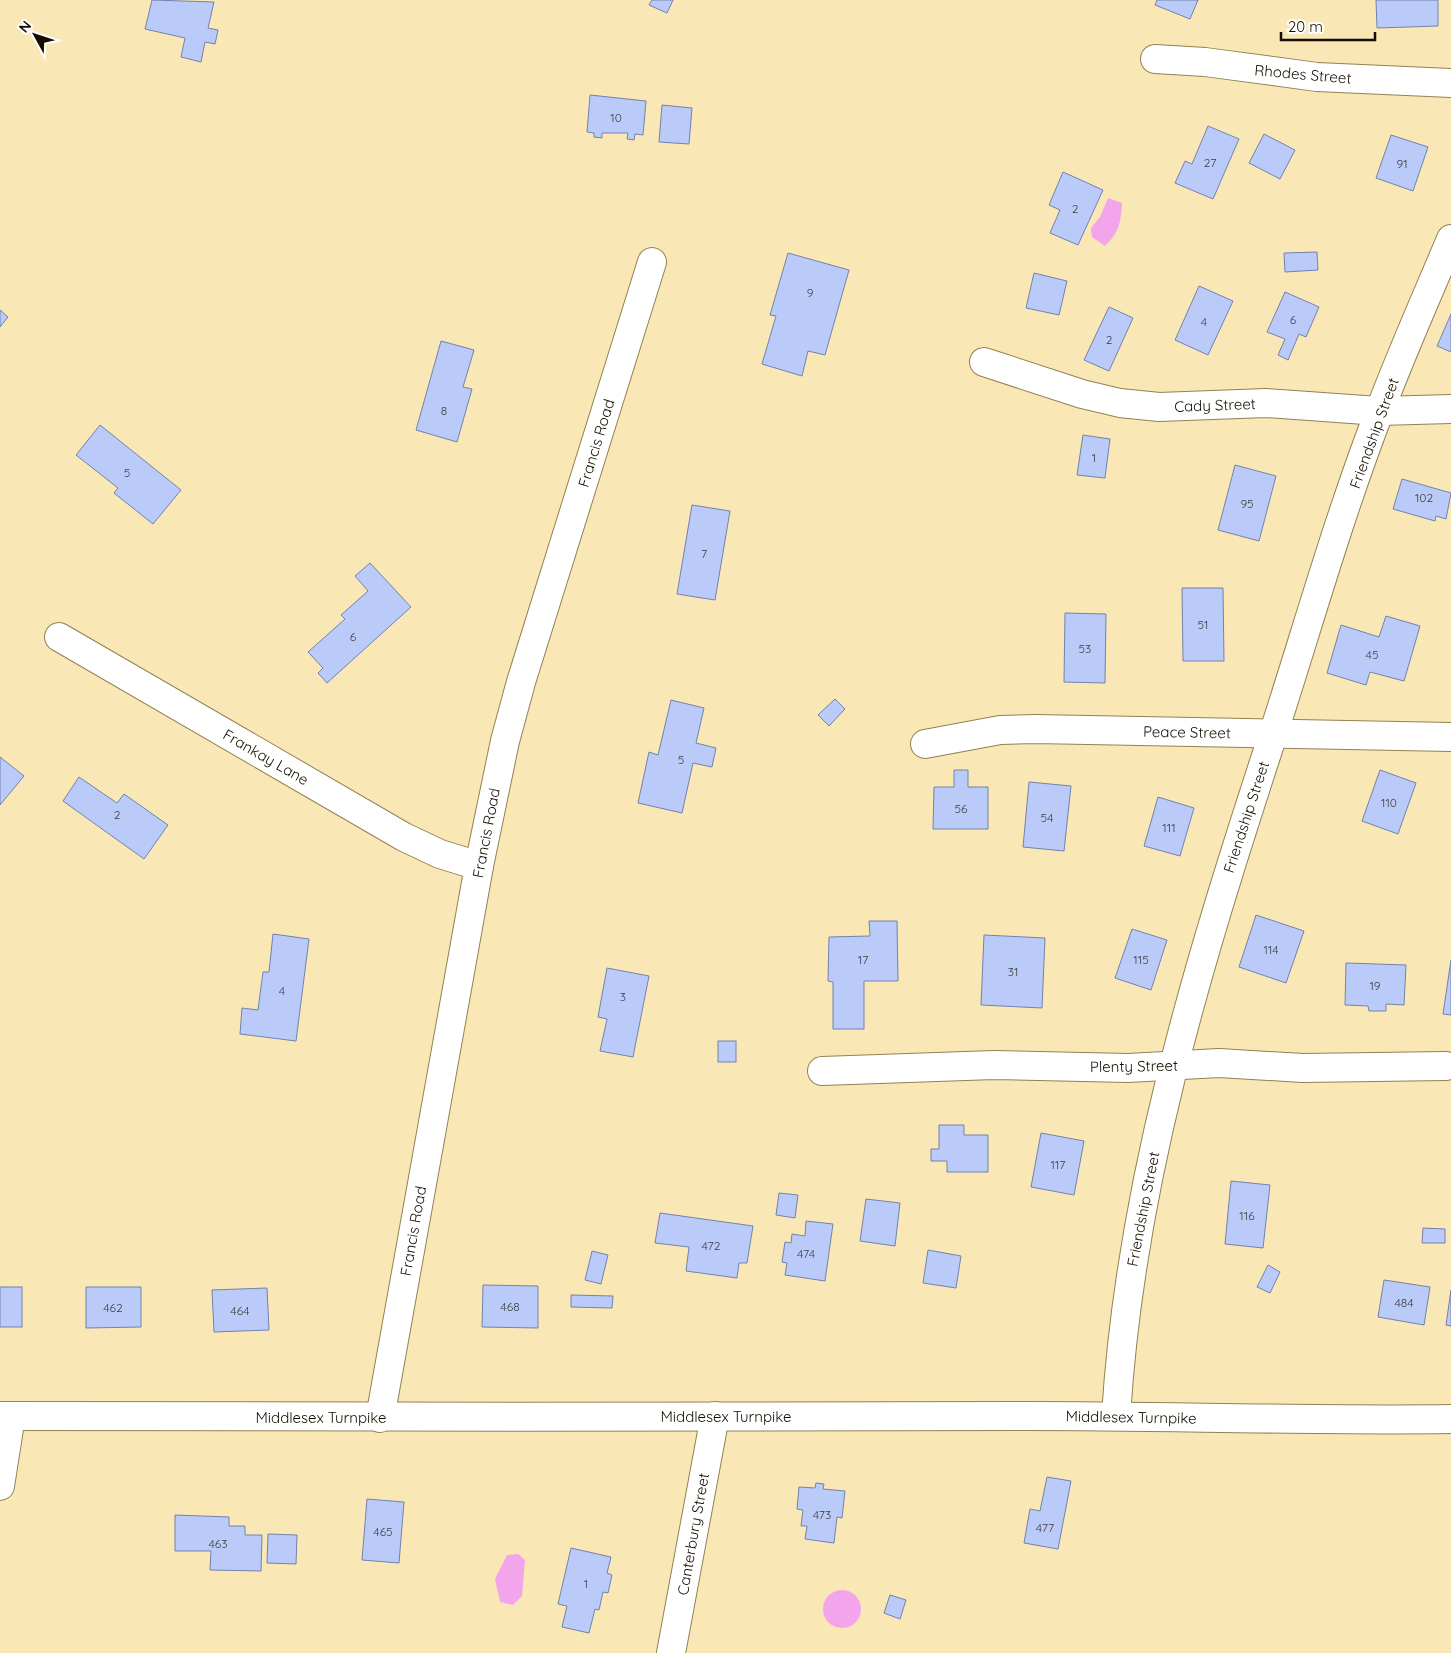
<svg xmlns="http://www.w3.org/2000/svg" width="1451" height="1653" font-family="Quicksand,sans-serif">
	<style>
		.water { fill: #f3a5ec }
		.building { fill: #bbcbf9; stroke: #7381ac }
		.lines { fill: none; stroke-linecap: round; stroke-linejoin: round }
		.minor-casing { stroke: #928153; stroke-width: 30 }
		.secondary-casing { stroke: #928153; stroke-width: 30 }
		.minor { stroke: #fff; stroke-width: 28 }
		.secondary { stroke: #fff; stroke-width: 28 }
		.labels { text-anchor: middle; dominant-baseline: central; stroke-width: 4; stroke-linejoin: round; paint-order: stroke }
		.number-label { font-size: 12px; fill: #3e3d3e }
		.street-label { font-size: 15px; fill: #140e00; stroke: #fff }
	</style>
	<rect width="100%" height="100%" fill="#f9e7b5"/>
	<g class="water">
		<path d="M1108,198l14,5c-1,19 -3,30 -17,43l-13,-9 -1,-9 9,-11z"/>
		<path d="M518,1554l7,6 -3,36 -9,9 -13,-3 -5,-23 12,-24z"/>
		<circle cx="842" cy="1609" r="19"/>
	</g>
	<g class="building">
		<path d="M152,0l62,2 -6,26 10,2 -3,14 -10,-2 -4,20 -20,-5 4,-19 -40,-9z"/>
		<path d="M652,0h21l-6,13 -18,-8z"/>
		<path d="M1157,0h41l-8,19 -35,-14z"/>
		<path d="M1376,0h62v26l-61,2z"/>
		<path d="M590,95l56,6 -3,34 -8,-1 -1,6 -7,-1 1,-6h-26v5l-8,-1v-4l-7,-1z"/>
		<path d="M662,105l30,3 -3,36 -30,-2z"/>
		<path d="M1208,126l31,13 -26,60 -38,-16 10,-22 7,3z"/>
		<path d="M1264,134l31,16 -15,29 -31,-16z"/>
		<path d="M1391,135l37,12 -15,44 -37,-13z"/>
		<path d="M1063,172l40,18 -25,55 -28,-12 10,-23 -11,-5z"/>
		<path d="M1317,252l1,18 -33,2 -1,-19z"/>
		<path d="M788,253l61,17 -24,85 -17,-4 -6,25 -40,-12 14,-48 -6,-1z"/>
		<path d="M1034,273l33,8 -8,34 -33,-7z"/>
		<path d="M1199,286l34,15 -25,54 -33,-15z"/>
		<path d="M1285,292l34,15 -13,30 -7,-3 -11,26 -10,-5 7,-16 -18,-7z"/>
		<path d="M1109,307l24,11 -24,53 -25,-11z"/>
		<path d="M0,310l8,7 -8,10z"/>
		<path d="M1451,314v38l-14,-6z"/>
		<path d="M441,341l33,9 -11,37 9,2 -15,53 -41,-12z"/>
		<path d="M100,425l81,65 -28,34 -39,-31 4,-5 -42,-33z"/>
		<path d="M1083,435l27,4 -5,39 -28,-3z"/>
		<path d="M1235,465l41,11 -17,65 -41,-11z"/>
		<path d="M1402,479l49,14 -5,26 -10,-3 -1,5 -42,-12z"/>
		<path d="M692,505l38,6 -15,89 -38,-6z"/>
		<path d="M370,563l41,44 -84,76 -9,-10 5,-5 -15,-16 37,-33 -4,-4 27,-24 -13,-15z"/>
		<path d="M1182,588h41l1,73h-41z"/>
		<path d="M1065,613l41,1 -1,69 -41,-1z"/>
		<path d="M1386,616l34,10 -16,55 -34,-9 -4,13 -39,-12 14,-48 38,12z"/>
		<path d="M835,699l10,10 -16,17 -11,-11z"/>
		<path d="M671,700l33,8 -8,35 20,5 -4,19 -19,-4 -11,50 -44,-10 11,-51 9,3z"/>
		<path d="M0,757l24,19 -24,29z"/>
		<path d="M954,770h14v17h20v42h-55l1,-42h20z"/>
		<path d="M1380,770l36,13 -18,51 -36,-13z"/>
		<path d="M79,777l38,26 7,-9 44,31 -24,34 -81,-58z"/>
		<path d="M1029,782l42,4 -7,65 -41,-4z"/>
		<path d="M1158,797l36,11 -14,48 -36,-10z"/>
		<path d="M1256,915l48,16 -18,52 -47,-16z"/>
		<path d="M869,921h28l1,60h-34v48h-31v-47l-5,-1 1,-44 41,-1z"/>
		<path d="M1132,929l35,11 -16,50 -36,-12z"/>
		<path d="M273,934l36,5 -13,102 -56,-7 2,-26 16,2 5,-38h6z"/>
		<path d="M984,935l61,3 -3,70 -61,-3z"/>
		<path d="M1451,960v55l-8,-1z"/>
		<path d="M1346,963l60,2 -2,40 -18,-1v7h-17l-1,-5 -23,-1z"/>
		<path d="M607,968l42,8 -16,81 -33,-6 7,-32 -9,-2z"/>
		<rect x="718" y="1041" width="18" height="21"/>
		<path d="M939,1125h25v10h24v37h-41v-11h-16v-12h8z"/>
		<path d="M1041,1133l43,8 -10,54 -43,-8z"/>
		<path d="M1231,1181l39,4 -7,63 -38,-4z"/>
		<path d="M779,1193l19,2 -3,23 -19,-3z"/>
		<path d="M866,1199l34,4 -5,43 -35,-5z"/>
		<path d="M660,1213l93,13 -6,37h-8l-2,15 -51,-7 3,-24 -34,-4z"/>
		<path d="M806,1221l27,3 -8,57 -40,-6 2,-12 -5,-1 3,-20 6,1 1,-9 13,2z"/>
		<path d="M1423,1228l22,1v14h-23z"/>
		<path d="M928,1250l33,6 -5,32 -33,-5z"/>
		<path d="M592,1251l16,4 -7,29 -16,-4z"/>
		<path d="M1268,1265l12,7 -10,21 -13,-6z"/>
		<path d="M1384,1280l46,7 -6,38 -46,-8z"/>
		<path d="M483,1285l55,1v42l-56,-1z"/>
		<rect x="0" y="1287" width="22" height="40"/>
		<path d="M86,1287h55v40l-55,1z"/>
		<path d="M267,1288l2,42 -55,2 -2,-42z"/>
		<path d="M1451,1290v36l-5,-1z"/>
		<path d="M571,1295l42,1 -1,12 -41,-1z"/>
		<path d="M1047,1477l24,4 -13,68 -34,-6 6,-34 10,2z"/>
		<path d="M816,1483l8,1 -1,5 22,2 -3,27 -5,-1 -3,26 -29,-4 2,-13h-6l2,-16 -6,-1 2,-22 16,1z"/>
		<path d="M367,1499l37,3 -5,61 -37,-3z"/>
		<path d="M175,1515l54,2v9h16v9h17l-1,36 -51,-1 1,-19h-36z"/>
		<path d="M268,1534l29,1 -1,29 -29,-1z"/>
		<path d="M571,1548l40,9 -4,16 5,2 -4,18 -5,-1 -4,18 -4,-1 -6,24 -27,-6 5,-21 -9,-2z"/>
		<path d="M890,1595l16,5 -6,19 -16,-6z"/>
	</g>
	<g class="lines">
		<defs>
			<g id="minor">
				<path d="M1155,59l50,3 112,15 134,6"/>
				<path d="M984,362l98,32 38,9 39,4 107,-4 113,8 72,-2"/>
				<path d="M59,637l345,200 36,17 39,12"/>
				<path d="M925,744l75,-14 35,-1 416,8"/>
				<path d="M822,1071l172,-6 134,3 91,-5 84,5 143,-2"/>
				<path d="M1116,1416c14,-229 81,-449 152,-666 37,-113 69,-229 112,-340 22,-58 47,-114 71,-171"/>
				<path d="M380,1418l99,-552 26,-125 16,-59 131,-420"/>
				<path d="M0,1486l11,-70"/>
				<path d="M671,1653l44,-237"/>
			</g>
			<path id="secondary" d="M0,1416c343,2 685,0 1028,0 141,0 282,5 423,3"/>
		</defs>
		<use href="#minor" class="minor-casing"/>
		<use href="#secondary" class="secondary-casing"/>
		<use href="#minor" class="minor"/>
		<use href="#secondary" class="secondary"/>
	</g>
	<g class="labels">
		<g class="number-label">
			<text x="616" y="117">10</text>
			<text x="1210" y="162">27</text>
			<text x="1402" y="163">91</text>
			<text x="1075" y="208">2</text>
			<text x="810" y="292">9</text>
			<text x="1293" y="319">6</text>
			<text x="1204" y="321">4</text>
			<text x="1109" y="339">2</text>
			<text x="444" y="410">8</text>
			<text x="1094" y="457">1</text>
			<text x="127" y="472">5</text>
			<text x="1424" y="497">102</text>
			<text x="1247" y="503">95</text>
			<text x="704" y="553">7</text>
			<text x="1203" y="624">51</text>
			<text x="353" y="636">6</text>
			<text x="1085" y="648">53</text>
			<text x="1372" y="654">45</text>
			<text x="681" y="759">5</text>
			<text x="1389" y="802">110</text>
			<text x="961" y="808">56</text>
			<text x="117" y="814">2</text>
			<text x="1047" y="817">54</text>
			<text x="1169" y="827">111</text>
			<text x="1271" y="949">114</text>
			<text x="863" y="959">17</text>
			<text x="1141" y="959">115</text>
			<text x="1013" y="971">31</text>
			<text x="1375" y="985">19</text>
			<text x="282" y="990">4</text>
			<text x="623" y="996">3</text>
			<text x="1058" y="1164">117</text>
			<text x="1247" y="1215">116</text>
			<text x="711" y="1245">472</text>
			<text x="806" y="1253">474</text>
			<text x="1404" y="1302">484</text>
			<text x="510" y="1306">468</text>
			<text x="113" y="1307">462</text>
			<text x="240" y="1310">464</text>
			<text x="822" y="1514">473</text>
			<text x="1045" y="1527">477</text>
			<text x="383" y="1531">465</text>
			<text x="218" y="1543">463</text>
			<text x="586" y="1583">1</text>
		</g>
		<g class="street-label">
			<text transform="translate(1303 74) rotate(5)">Rhodes Street</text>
			<text transform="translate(1215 405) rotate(-2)">Cady Street</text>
			<text transform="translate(1374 433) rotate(-70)">Friendship Street</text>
			<text transform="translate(596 443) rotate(-73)">Francis Road</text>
			<text transform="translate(1187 732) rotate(1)">Peace Street</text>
			<text transform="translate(266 757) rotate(30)">Frankay Lane</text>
			<text transform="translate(1246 817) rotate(-72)">Friendship Street</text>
			<text transform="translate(486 833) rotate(-79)">Francis Road</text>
			<text transform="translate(1134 1066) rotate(-1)">Plenty Street</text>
			<text transform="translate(1143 1209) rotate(-79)">Friendship Street</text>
			<text transform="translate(413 1231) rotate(-80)">Francis Road</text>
			<text x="726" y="1416">Middlesex Turnpike</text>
			<text x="321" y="1417">Middlesex Turnpike</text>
			<text transform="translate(1131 1417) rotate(1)">Middlesex Turnpike</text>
			<text transform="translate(693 1534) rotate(-80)">Canterbury Street</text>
		</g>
	</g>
	<g transform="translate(35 35) rotate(310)" stroke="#ffffff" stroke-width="4" paint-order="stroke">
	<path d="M0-4L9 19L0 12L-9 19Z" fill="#140e00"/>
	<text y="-8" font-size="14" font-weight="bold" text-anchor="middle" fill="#140e00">N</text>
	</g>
	<path d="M1281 32v8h94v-8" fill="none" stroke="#140e00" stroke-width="2.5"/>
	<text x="1288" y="32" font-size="15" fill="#140e00" stroke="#ffffff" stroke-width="4" paint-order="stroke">20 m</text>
</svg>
